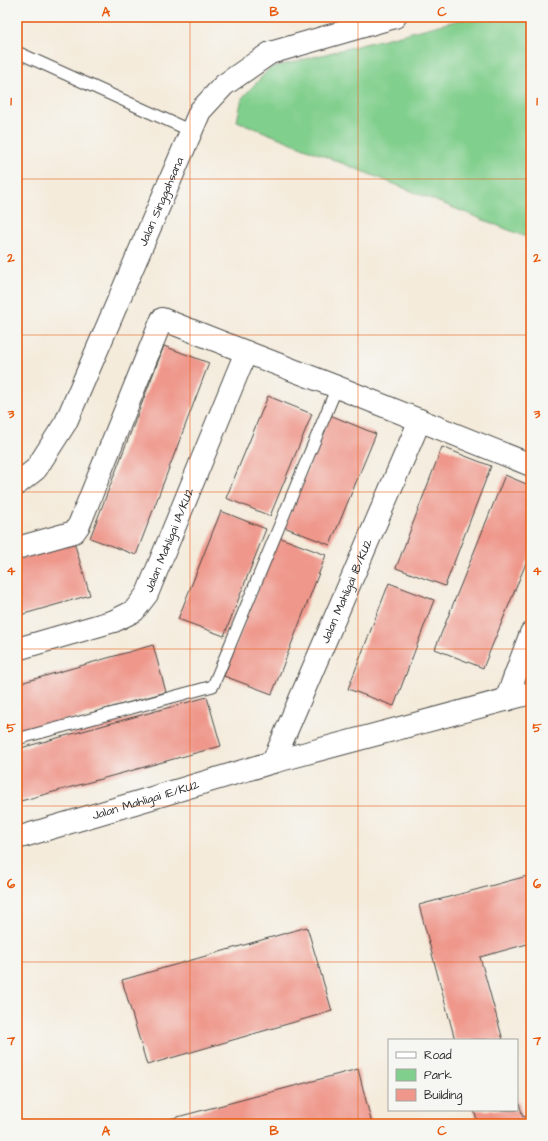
<svg xmlns="http://www.w3.org/2000/svg" width="548" height="1141" font-family="'Architects Daughter',sans-serif">
	<style>
		.green { fill: #81cf8d; stroke: #567d5c }
		.building { fill: #ef978b }
		.lines { fill: none; stroke-linecap: round; stroke-linejoin: round }
		.lane-casing { stroke: #494845; stroke-width: 13 }
		.street-casing { stroke: #494845; stroke-width: 24 }
		.secondary-casing { stroke: #494845; stroke-width: 24 }
		.lane { stroke: #fff; stroke-width: 11 }
		.street { stroke: #fff; stroke-width: 22 }
		.secondary { stroke: #fff; stroke-width: 22 }
		.grid { fill: none; stroke: #e8590c; stroke-width: 1; stroke-opacity: 0.55 }
		.labels { text-anchor: middle; dominant-baseline: central; stroke-width: 3.5; stroke-linejoin: round; paint-order: stroke }
		.street-label { font-size: 12px; fill: #2b2b2b; stroke: #f6f6f2 }
		.neatline { fill: none; stroke: #e8590c; stroke-width: 1.5 }
		.grid-label { font-size: 13px; text-anchor: middle; font-weight: bold; fill: #e8590c }
	</style>
	<rect width="100%" height="100%" fill="#f6f6f2"/>
	<filter id="ink" filterUnits="userSpaceOnUse"><feTurbulence type="fractalNoise" baseFrequency=".025" numOctaves="2"/><feDisplacementMap in="SourceGraphic" scale="8" xChannelSelector="R" yChannelSelector="G"/><feConvolveMatrix kernelMatrix="1 2 1 2 8 2 1 2 1" color-interpolation-filters="sRGB"/></filter>
	<filter id="wash" filterUnits="userSpaceOnUse"><feTurbulence type="fractalNoise" baseFrequency=".012" numOctaves="4" result="noise"/><feDisplacementMap in="SourceGraphic" scale="16" xChannelSelector="R" yChannelSelector="G"/><feGaussianBlur stdDeviation="0.9" result="paint"/><feColorMatrix in="noise" values="0 0 0 0 0 0 0 0 0 0 0 0 0 0 0 0 0 1.4 0 .05"/><feComposite in="paint" operator="in"/></filter>
	<g filter="url(#wash)">
		<rect width="100%" height="100%" fill="#f4ebdb"/>
		<path class="green" d="M471,17h60v222l-294,-118 5,-23 28,-30z"/>
		<g id="blocks">
			<g class="building">
				<path d="M164,346l45,17 -73,192 -46,-17z"/>
				<path d="M268,396l44,18 -42,102 -44,-18z"/>
				<path d="M330,415l46,19 -46,111 -46,-18z"/>
				<path d="M442,447l49,19 -46,120 -49,-18z"/>
				<path d="M505,475l26,11v65l-48,117 -48,-19z"/>
				<path d="M221,511l45,18 -42,107 -46,-17z"/>
				<path d="M278,537l48,18 -54,139 -48,-18z"/>
				<path d="M74,542l16,53 -73,21v-57z"/>
				<path d="M389,583l45,17 -40,106 -46,-17z"/>
				<path d="M153,645l13,47 -149,42v-50z"/>
				<path d="M207,697l14,49 -204,56v-53z"/>
				<path d="M531,875v68l-51,14 23,83h-48l-36,-135z"/>
				<path d="M307,927l25,84 -185,54 -25,-85z"/>
				<path d="M17,1062l4,12 -4,1z"/>
				<path d="M358,1069l14,55h-204l-2,-4z"/>
				<path d="M517,1096l6,21 8,-2v9h-53l-4,-14h43z"/>
			</g>
		</g>
	</g>
	<g filter="url(#ink)">
		<use href="#blocks" fill-opacity="0" stroke="#494845" stroke-width="1"/>
		<g class="lines">
			<defs>
				<g id="lane">
					<path d="M17,52l174,79"/>
					<path d="M17,739l196,-53 124,-299"/>
				</g>
				<g id="street">
					<path d="M17,548l57,-16 5,-7 83,-206 84,33 91,35 194,78"/>
					<path id="s1" d="M17,649l97,-28 20,-10 13,-17 99,-242"/>
					<path d="M506,700l25,-67"/>
					<path id="s2" d="M273,762l147,-342"/>
					<path id="s3" d="M17,838l256,-76 258,-69"/>
				</g>
				<g id="secondary">
					<path id="s4" d="M17,484l19,-15 30,-47 134,-311 24,-26 46,-32 125,-36"/>
				</g>
			</defs>
			<use href="#lane" class="lane-casing"/>
			<use href="#street" class="street-casing"/>
			<use href="#secondary" class="secondary-casing"/>
			<use href="#lane" class="lane"/>
			<use href="#street" class="street"/>
			<use href="#secondary" class="secondary"/>
		</g>
	</g>
	<path class="grid" d="M190,17v1107M358,17v1107M17,179h514M17,335h514M17,492h514M17,649h514M17,806h514M17,962h514"/>
	<g class="labels">
		<g class="street-label">
			<text stroke="none"><textPath href="#s4" startOffset="320">Jalan Singgahsana</textPath></text>
			<text stroke="none"><textPath href="#s1" startOffset="203">Jalan Mahligai 1A/KU2</textPath></text>
			<text stroke="none"><textPath href="#s2" startOffset="186">Jalan Mahligai 1B/KU2</textPath></text>
			<text stroke="none"><textPath href="#s3" startOffset="134">Jalan Mahligai 1E/KU2</textPath></text>
		</g>
	</g>
	<rect width="548" height="1141" fill="none" stroke="#f6f6f2" stroke-width="44"/>
	<rect x="388" y="1039" width="130" height="72" fill="#f6f6f2" stroke="#a5a5a2"/>
	<rect x="396" y="1052" width="20" height="6" fill="#ffffff" stroke="#a5a5a2"/>
	<text x="424" y="1059" font-size="12" fill="#2b2b2b">Road</text>
	<rect x="396" y="1069" width="20" height="12" fill="#81cf8d" stroke="#a5a5a2"/>
	<text x="424" y="1079" font-size="12" fill="#2b2b2b">Park</text>
	<rect x="396" y="1089" width="20" height="12" fill="#ef978b" stroke="#a5a5a2"/>
	<text x="424" y="1099" font-size="12" fill="#2b2b2b">Building</text>
	<rect x="22" y="22" width="504" height="1097" class="neatline"/>
	<g class="grid-label">
		<text x="106" y="16">A</text>
		<text x="274" y="16">B</text>
		<text x="442" y="16">C</text>
		<text x="11" y="105">1</text>
		<text x="537" y="105">1</text>
		<text x="11" y="262">2</text>
		<text x="537" y="262">2</text>
		<text x="11" y="418">3</text>
		<text x="537" y="418">3</text>
		<text x="11" y="575">4</text>
		<text x="537" y="575">4</text>
		<text x="11" y="732">5</text>
		<text x="537" y="732">5</text>
		<text x="11" y="888">6</text>
		<text x="537" y="888">6</text>
		<text x="11" y="1045">7</text>
		<text x="537" y="1045">7</text>
		<text x="106" y="1135">A</text>
		<text x="274" y="1135">B</text>
		<text x="442" y="1135">C</text>
	</g>
</svg>
